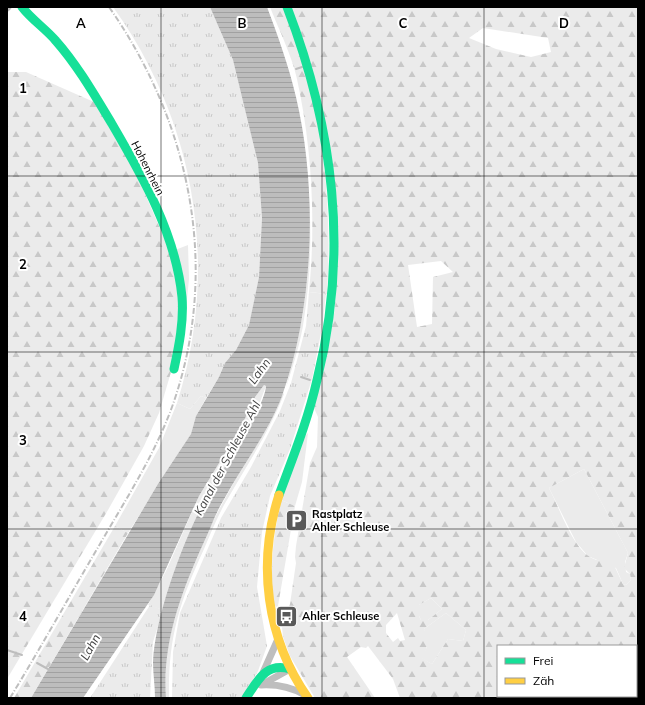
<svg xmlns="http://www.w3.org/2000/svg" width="645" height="705" font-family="Mulish,sans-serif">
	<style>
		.grass { fill: #ebebeb }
		.forest { fill: url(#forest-firs); fill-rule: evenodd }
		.park { fill: url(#park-tufts) }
		.water { fill: url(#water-rules) }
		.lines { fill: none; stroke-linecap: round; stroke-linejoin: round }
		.stream { stroke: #bdbdbd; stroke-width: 2 }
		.street { stroke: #bebebe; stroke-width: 7 }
		.fast { stroke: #16e098; stroke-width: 9 }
		.slow { stroke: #ffcf43; stroke-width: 9 }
		.rail { stroke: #bebebe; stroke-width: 2; stroke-dasharray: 6 2 1 2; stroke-linecap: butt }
		.grid { fill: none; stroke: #000; stroke-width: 1; stroke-opacity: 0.55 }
		.labels { text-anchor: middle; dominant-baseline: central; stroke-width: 4; stroke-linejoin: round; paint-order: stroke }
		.street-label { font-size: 11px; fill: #000; stroke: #fff }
		.poi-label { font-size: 11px; font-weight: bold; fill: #000; stroke: #fff; text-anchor: start }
		.water-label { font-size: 12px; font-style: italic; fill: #424242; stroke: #fff }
		.grid-label { font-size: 13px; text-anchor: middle; font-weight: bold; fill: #000; stroke: #fff; stroke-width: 4; stroke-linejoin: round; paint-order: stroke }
	</style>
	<defs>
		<pattern id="forest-firs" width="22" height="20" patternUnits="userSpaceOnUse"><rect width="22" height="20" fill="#ebebeb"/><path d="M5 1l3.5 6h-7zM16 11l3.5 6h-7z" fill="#c8c8c8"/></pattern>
		<pattern id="park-tufts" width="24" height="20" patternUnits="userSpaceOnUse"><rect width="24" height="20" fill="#ebebeb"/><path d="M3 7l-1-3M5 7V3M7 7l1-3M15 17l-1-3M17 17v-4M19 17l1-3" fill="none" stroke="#c8c8c8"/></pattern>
		<pattern id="water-rules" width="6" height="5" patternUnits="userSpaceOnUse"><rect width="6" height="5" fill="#bdbdbd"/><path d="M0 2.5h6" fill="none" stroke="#a1a1a1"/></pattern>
	</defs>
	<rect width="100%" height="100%" fill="#fff"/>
	<g class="grass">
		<path d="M308,184c4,44 3,91 -4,135 -3,23 -11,46 -18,69l17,-75 5,-41z"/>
		<path d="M188,245l1,34 -4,40 -10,-69z"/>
		<path d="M264,385l2,1 -11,29 -68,126 -24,69 -15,-5 19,-36 32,-73 42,-69 14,-30z"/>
		<path d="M283,393l1,1c-15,39 -39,74 -60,111 -8,15 -14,30 -20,44 -25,54 -36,89 -35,149h-3c-8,-110 70,-211 117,-305z"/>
		<path d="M201,396l5,2 -10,18 -5,18 -63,99 -13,-7 44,-78 18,-45 13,6z"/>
		<path d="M308,433l-6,49 -7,24 -14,-6 24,-64z"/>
		<path d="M584,469l44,84 -3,9 1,10 4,2 1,6 -5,5 -3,-1 -7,-16 -28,-12 -12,-14 -27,-54z"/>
		<path d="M431,598l11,11 -14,11h-7l-2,-4v-11z"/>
		<path d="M446,613l20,17 -3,11 -15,-2 -16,25 -11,-6 6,-11 -3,-18z"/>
	</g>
	<g class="forest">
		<path d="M270,7h13c39,94 50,186 44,287l-18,-2c7,-71 3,-144 -12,-213 -5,-23 -18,-49 -27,-72z"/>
		<path d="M291,7h347v691h-238l-7,-19 -25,-33 -2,2 -5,-1 -14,10 28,41h-60l-25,-42 -7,-19 -1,-10 8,-23 6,-41 -1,-6 1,-11 14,-83 7,-16 1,-30 -4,-9 12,-52 9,-47 2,-37v-67zM483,28l65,10 3,14 -20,5 -35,-8 -27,-11zM441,261l12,11 -20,5 -1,47 -15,3 -9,-62zM584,469l44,84 -4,15 6,6 1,6 -5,5 -3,-1 -10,-21c-8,-3 -15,-1 -23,-6 -18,-11 -31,-50 -41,-69zM431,598l11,11 -14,11h-7l-2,-4v-11zM397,613l8,27 -5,1 -2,-3 -5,4 -7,-9v-8zM446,613l20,17 -3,11 -15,-2 -16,25 -10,-6c6,-11 8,-17 2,-29zM498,646h138v50h-138z"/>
		<path d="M7,72h19l68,30 42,71 33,76 5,16 6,42 -5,43 -4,22 -12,41 -15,33 -36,64 -101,169z"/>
		<path d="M281,500l14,6 -17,100 -2,1c-4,-6 -4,-16 -4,-24 -1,-29 3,-54 9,-83z"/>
		<path d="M115,526l13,7 -97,165h-17z"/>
	</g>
	<g class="park">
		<path d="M113,7h97l23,53 12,47 13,56 4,55 -3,59 -10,48 -13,25 -11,13 -6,14 -13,21 -5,-2 -11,13 -13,-6c43,-135 19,-281 -64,-396z"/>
		<path d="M309,292l17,2 -4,34 -10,51 -22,70 -20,47 -8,36 -5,55 10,59 -9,25 -16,27h-70l1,-46 7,-39 41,-95 30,-51 29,-56 11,-28 15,-57z"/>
		<path d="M150,605l13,5 -10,32 -3,56h-60z"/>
	</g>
	<path class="water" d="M210,7h57c11,29 22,60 29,90 22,93 18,210 -14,299 -14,37 -40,70 -59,105 -8,13 -13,29 -20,43 -22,49 -41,99 -37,154h-11c0,-12 -2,-24 -2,-36 2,-47 31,-123 53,-164 13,-23 59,-90 60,-112l-2,-1 -9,12 -14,30 -42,69 -45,99 -71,103h-52l127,-214 33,-50 5,-18 23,-39 6,-14 11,-13 13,-25 10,-48 3,-59 -4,-55 -25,-103z"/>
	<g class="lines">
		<g class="stream">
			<path d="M296,69l6,-2"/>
			<path d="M301,377l9,3"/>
			<path d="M7,650l15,5"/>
			<path d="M37,663l11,6"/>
		</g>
		<g class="street">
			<path d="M7,8l1,-1"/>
			<path d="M262,675l16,-36"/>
			<path d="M263,684l27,-15"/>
			<path d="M261,685c17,-1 30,2 44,10"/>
		</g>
		<g class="fast">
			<path d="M22,7c10,13 24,22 34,34 22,25 39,55 56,83 31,53 64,111 70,173 2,24 -3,49 -8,72"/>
			<path d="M279,495c14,-38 29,-75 38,-115 32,-128 17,-251 -30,-373"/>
			<path d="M246,698c12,-18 20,-36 44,-29"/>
		</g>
		<path class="slow" d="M279,495c-22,68 -13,143 29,203"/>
		<path class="rail" d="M10,698c31,-51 60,-103 90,-154 26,-45 54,-88 72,-137 49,-137 19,-283 -63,-400"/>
	</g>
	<path class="grid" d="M161,7v691M322,7v691M484,7v691M7,176h631M7,352h631M7,529h631"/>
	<defs>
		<symbol id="parking-square" viewBox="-11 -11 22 22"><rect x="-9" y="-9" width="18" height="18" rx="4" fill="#595959" stroke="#fff"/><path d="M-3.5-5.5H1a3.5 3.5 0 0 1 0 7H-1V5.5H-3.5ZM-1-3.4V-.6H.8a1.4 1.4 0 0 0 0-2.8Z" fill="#fff"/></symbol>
		<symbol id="bus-square" viewBox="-11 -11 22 22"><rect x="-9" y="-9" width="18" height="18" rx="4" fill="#595959" stroke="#fff"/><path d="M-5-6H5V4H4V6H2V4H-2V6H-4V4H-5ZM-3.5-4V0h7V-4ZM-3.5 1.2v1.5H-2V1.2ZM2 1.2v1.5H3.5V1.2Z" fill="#fff"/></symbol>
	</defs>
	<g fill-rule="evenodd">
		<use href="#parking-square" x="284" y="508" width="25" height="25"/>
		<use href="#bus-square" x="274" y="604" width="25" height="25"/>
	</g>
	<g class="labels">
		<g class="street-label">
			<text transform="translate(148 168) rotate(63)">Hohenrhein</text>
		</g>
		<g class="poi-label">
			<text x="312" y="514">Rastplatz<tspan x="312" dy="13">Ahler Schleuse</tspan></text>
			<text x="302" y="616">Ahler Schleuse</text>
		</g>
		<g class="water-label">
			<text transform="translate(259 371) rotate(-54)">Lahn</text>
			<text transform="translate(227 458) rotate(-62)">Kanal der Schleuse Ahl</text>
			<text transform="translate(90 647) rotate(-61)">Lahn</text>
		</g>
	</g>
	<g class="grid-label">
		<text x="81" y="28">A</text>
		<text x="242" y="28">B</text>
		<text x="403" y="28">C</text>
		<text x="564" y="28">D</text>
		<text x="23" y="93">1</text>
		<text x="23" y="269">2</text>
		<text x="23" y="445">3</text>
		<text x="23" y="621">4</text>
	</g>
	<rect width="645" height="705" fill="none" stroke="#000000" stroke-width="16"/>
	<rect x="497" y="645" width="140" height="52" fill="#ffffff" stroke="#999999"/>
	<rect x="505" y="658" width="20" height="6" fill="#16e098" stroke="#999999"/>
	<text x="533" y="665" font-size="12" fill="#000000">Frei</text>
	<rect x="505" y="678" width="20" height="6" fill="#ffcf43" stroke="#999999"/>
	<text x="533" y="685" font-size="12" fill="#000000">Zäh</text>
</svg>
